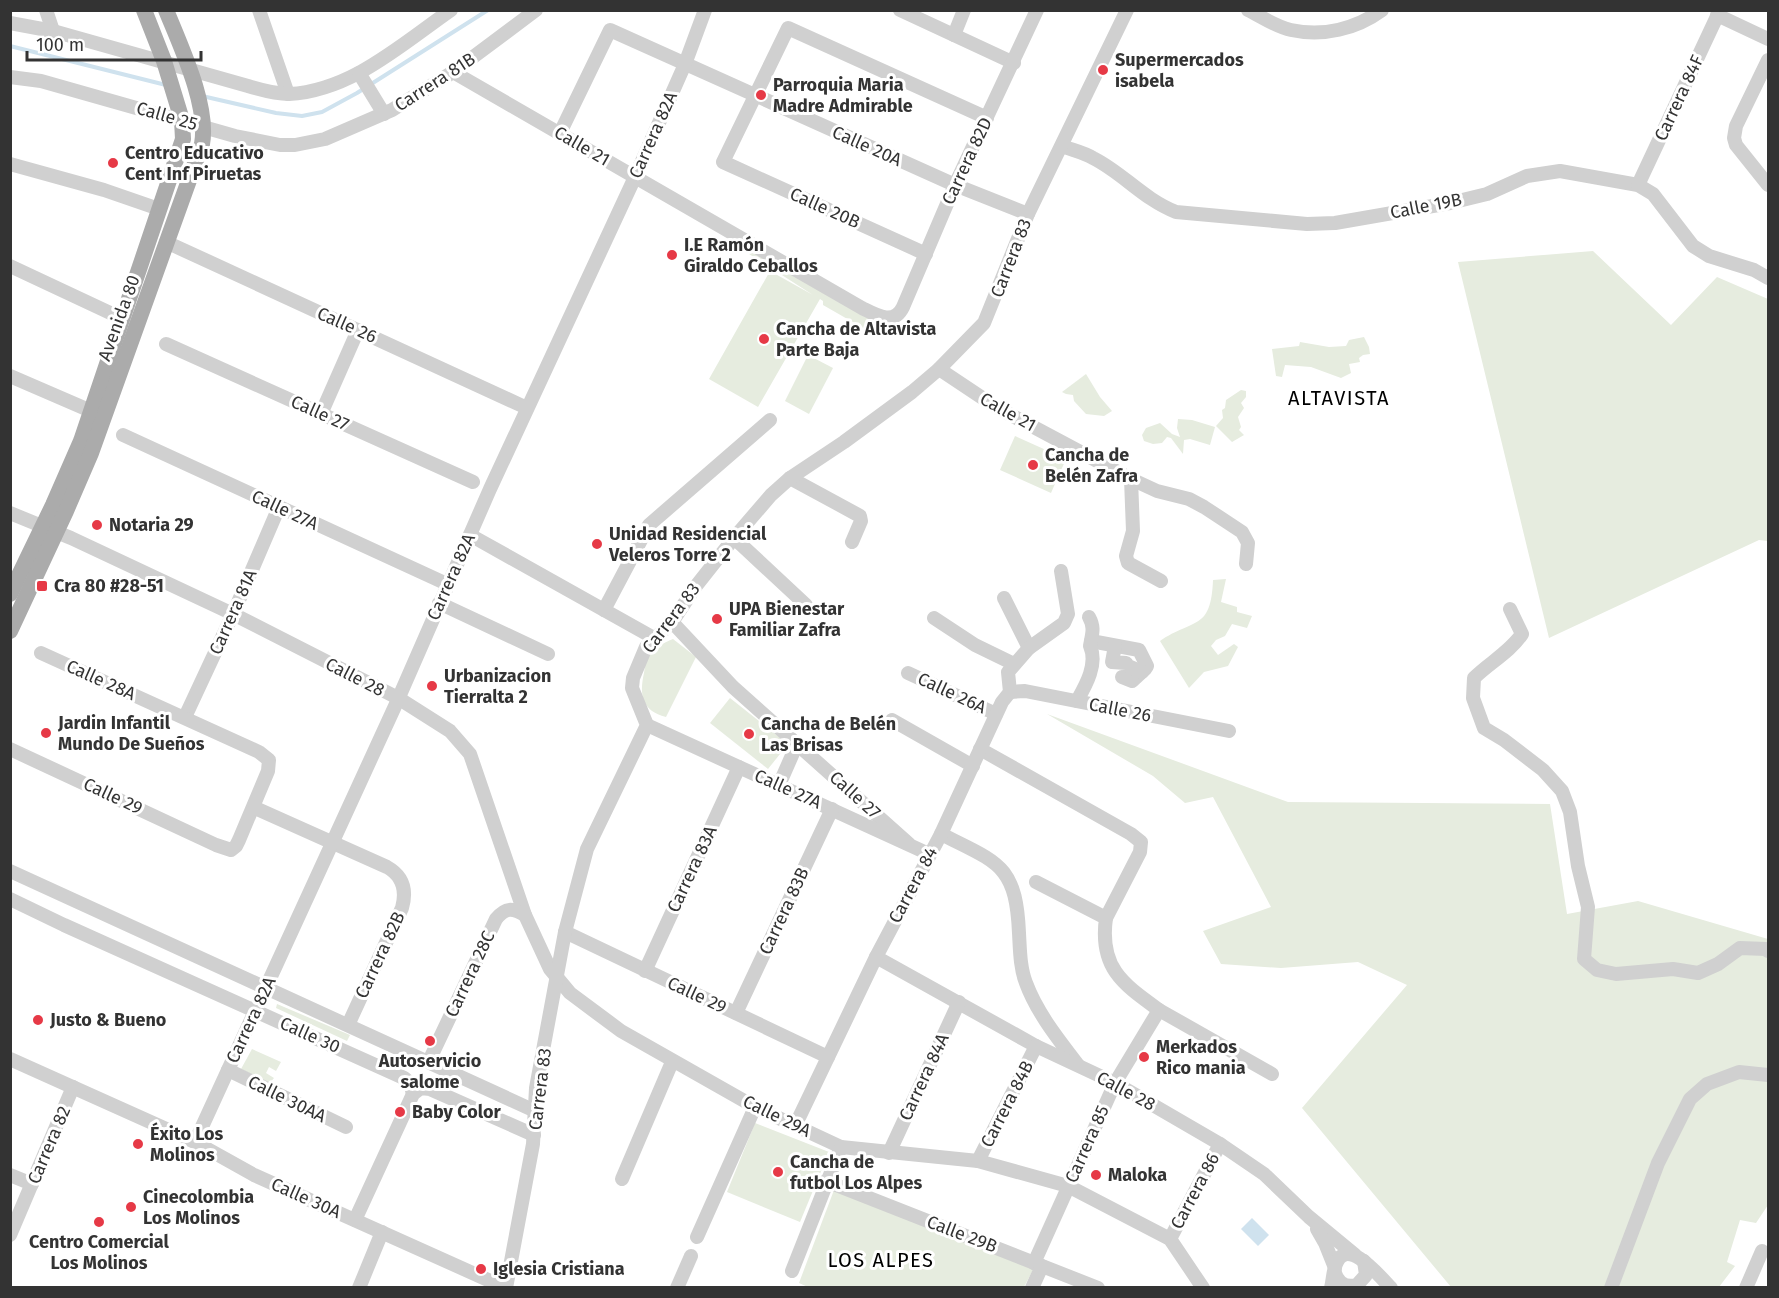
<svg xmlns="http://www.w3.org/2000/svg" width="1779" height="1298" font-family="'Fira Sans',sans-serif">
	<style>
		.green { fill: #e6ecdf }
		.water { fill: #cfe2ee }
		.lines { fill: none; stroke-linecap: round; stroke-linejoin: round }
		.stream { stroke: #cfe2ee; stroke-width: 4 }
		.minor { stroke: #d0d0d0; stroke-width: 14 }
		.major { stroke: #ababab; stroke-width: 16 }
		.poi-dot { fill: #e63946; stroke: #fff; stroke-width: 2 }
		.labels { text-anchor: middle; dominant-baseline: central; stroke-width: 6; stroke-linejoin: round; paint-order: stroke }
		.poi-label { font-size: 18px; font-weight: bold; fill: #333; stroke: #fff; text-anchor: start }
		.street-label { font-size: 18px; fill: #333; stroke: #fff }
		.neighbourhood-label { font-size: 20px; letter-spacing: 1.5px; fill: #000; stroke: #fff }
	</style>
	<rect width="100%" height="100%" fill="#fff"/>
	<g class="green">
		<path d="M736,242l154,80 -3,6 -17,4 -47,-27v-4l-3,-2 -62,108 -49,-28 61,-108 43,24 -78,-50z"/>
		<path d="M1593,251l78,74 46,-48 51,22v242l-9,-1 -210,98 -91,-376z"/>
		<path d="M1364,337l5,10 1,7 -7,1 -4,3 1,4 -11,2 2,9 -10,5 -30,-11 -26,-2 -3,12 -6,-1 -4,-27 27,-3 1,-4 29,5 17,-1 3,-6z"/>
		<path d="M808,355l25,13 -24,46 -24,-13z"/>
		<path d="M1086,374l14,23 12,14 -8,5 -18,-2 -12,-13 -1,-6 -7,-1 -4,-2z"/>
		<path d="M1241,390l5,1v6l-5,6 3,5 -6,9 3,10 -2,3 5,5 -12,7 -16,-16 7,-8 -1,-8 3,-2 1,-8z"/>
		<path d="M1178,419l14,1 23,7 -5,18 -20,-6 -6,1 -1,14 -12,-16 -4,-1 -5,6 -9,1 -9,-3 -2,-6 4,-7 14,-5 12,11 8,3 -3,-9z"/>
		<path d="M1015,436l51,23 -15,34 -51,-23z"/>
		<path d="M1226,579l-5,23 16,5v5l15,4 -5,12 -15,-4 -7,12 -9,4 -5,6 7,9 16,-11 4,3 -10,19 -24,6 -15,16 -29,-47c34,-23 51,-10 53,-61z"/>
		<path d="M673,639l23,18 -30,60c-24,-6 -27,-22 -22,-44 1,-5 1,-11 3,-15 4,-10 17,-15 26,-19z"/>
		<path d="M730,698l58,46 -20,25 -58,-46z"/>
		<path d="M1047,714l241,88 262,2 17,110 71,-13 130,38v266l-12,18 -16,-3 -13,42 8,4 -16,21h-268l-149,-179 105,-123 -49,-23 -77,6 -60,-4 -18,-33 68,-24 -58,-110 -28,6 -32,-27z"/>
		<path d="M277,1004l73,31 -3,6 -71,-33z"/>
		<path d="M252,1049l29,13 -5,9 -7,-4 -3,6 8,5 -4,5 -29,-14z"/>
		<path d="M755,1123l74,29 -29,70 -73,-30z"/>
		<path d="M834,1190l200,78 -10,19 -214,1 -11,-5z"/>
	</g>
	<path class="water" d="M1252,1218l17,17 -11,11 -17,-17z"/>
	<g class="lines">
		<g class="stream">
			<path d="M10,46l156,39"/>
			<path d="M202,96l74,17 26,3 20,-4 35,-19 131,-83"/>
		</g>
		<g class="minor">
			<path d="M46,10l7,21"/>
			<path d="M259,10l29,84"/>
			<path d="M900,10l114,53"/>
			<path d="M1248,10c14,7 28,17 43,20 32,7 65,-1 91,-20"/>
			<path d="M1717,15l51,24"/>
			<path d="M10,23l43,8 195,55c13,4 27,8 41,8 62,-3 113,-50 162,-84"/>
			<path d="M954,35l10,-25"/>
			<path d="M1768,60l-32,66 -2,12 2,7 32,40"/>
			<path d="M453,72l409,236c14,7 32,18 41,-1l52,-122 82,-175"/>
			<path d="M359,73l25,41"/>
			<path d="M10,77l31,4 194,55 45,9h15l30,-6 67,-29 61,-38 83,-62"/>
			<path d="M560,133l50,-103 345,155 73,29"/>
			<path d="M1062,146c10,4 21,6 31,12 30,15 50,41 83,54l131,12 28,-1 115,-20 37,-9 40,-18 33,-5 78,14 15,9 40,52 16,10 45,14 14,8"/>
			<path d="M10,164l94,26 55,19"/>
			<path d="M1638,185l82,-175"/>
			<path d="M166,242l361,166"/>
			<path d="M926,254l-203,-92 65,-134 199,90"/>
			<path d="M10,266l111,52"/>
			<path d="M166,344l307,138"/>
			<path d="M939,369l57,38 135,72 26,12 32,8 15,8 38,25 6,11 -2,21"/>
			<path d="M10,376l81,35"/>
			<path d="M321,414l37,-84"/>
			<path d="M123,435l324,149"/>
			<path d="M790,478l70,38 1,5 -9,21"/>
			<path d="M1131,479l2,52 -7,25 2,7 33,18"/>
			<path d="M10,513l61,25 162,76 165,84 52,33 20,23 55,161 25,54 20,24 51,38 134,76 86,40 137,14 90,25 102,53 33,49"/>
			<path d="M470,535l184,103"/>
			<path d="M734,538l72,67"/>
			<path d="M1004,598l25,50"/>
			<path d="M439,603l109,51"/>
			<path d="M1510,609l12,25c-12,18 -33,29 -48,44l-1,20 11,30 20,12 39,30 19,21 8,21 8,54 10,41 -4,52 13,11 19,4 57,-5 25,4 20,-9 22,-16 26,1 2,2"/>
			<path d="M604,610l45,-85 121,-105"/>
			<path d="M934,618l41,27 39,19"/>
			<path d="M672,622l61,65 176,157"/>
			<path d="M1091,641l48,9 8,16 -2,3 -13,12 -10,-4"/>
			<path d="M1115,646l-3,16 14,1 2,3 14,6"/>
			<path d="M908,673l88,41"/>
			<path d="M1010,692l15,-1 204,40"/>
			<path d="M1077,701c9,-16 21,-37 13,-55 2,-12 5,-18 -1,-29"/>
			<path d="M185,717l48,-103 46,-107"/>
			<path d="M892,720l81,46"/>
			<path d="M647,725l282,129"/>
			<path d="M10,749l206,96 15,5 5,-4 3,-6 29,-69 1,-11 -10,-8 -218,-99"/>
			<path d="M980,749l151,85 10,8 -1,10 -34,66"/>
			<path d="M779,785l18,-41"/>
			<path d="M255,808l132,59c16,9 20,23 15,41l-54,117"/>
			<path d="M941,834c57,29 75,30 78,99 1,17 1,35 7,50 11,30 33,57 52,82"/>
			<path d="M10,871l525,240"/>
			<path d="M10,899l54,26 340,153 6,5 3,11"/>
			<path d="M565,932l263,125"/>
			<path d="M876,957l160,89 79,37 105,61 44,30 45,43 46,38"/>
			<path d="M645,971l94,-204"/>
			<path d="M1159,1010l113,64"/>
			<path d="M736,1013l96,-204"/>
			<path d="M10,1059l185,83 59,33 252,113"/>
			<path d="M429,1061l67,-142c10,-12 16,-11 29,-4"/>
			<path d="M228,1070l118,57"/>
			<path d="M795,1126l81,-169 65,-123 61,-132 8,-10 -2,-20 21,-24 35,-25 4,-9 -7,-43"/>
			<path d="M195,1142l201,-438 94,-215 145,-312 50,-113 20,-54"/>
			<path d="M889,1153l70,-151"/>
			<path d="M978,1161l58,-115"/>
			<path d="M10,1175l22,9"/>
			<path d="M622,1179l50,-117"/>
			<path d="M826,1181l272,107"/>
			<path d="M355,1220l58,-126 8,-6 9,1 104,46"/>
			<path d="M1317,1229l8,14 10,25"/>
			<path d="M10,1235l63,-148"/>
			<path d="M697,1237l58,-130"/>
			<path d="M1170,1239l50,-95"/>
			<path d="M1034,1263l81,-180 44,-73c-36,-26 -60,-42 -53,-92l-70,-36"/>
			<path d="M792,1271l49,-124"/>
			<path d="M1335,1273c3,10 11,15 22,12l9,-10 -2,-14"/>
			<path d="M359,1288l23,-56"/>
			<path d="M506,1288l27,-144 3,-56 29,-156 22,-83 60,-124 -15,-37 1,-10 13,-31 26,-25 24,-36 38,-48 37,-43 19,-17 54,-36 68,-50 27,-23 45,-46 44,-109 99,-204"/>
			<path d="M677,1288l14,-32"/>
			<path d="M1032,1288l10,-22"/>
			<path d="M1331,1288c2,-8 2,-17 5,-24 11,-29 45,14 55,24"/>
			<path d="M1611,1288l47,-125 32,-64 17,-15 32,-12 29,3"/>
			<path d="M1746,1288l16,-37"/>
		</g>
		<g class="major">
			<path d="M10,594l43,-89 28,-64 102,-302 -1,-19 -18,-59 -20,-51"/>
			<path d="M10,631l56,-120 25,-58 111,-309c7,-38 -21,-97 -36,-134"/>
		</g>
	</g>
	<g class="poi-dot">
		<circle cx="1103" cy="70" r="6"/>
		<circle cx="761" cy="95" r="6"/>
		<circle cx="113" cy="163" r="6"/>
		<circle cx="672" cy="255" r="6"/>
		<circle cx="764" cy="339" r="6"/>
		<circle cx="1033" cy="465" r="6"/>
		<circle cx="97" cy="525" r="6"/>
		<circle cx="597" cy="544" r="6"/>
		<rect x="36" y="580" width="12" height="12" rx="3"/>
		<circle cx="717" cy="619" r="6"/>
		<circle cx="432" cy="686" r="6"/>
		<circle cx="46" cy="733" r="6"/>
		<circle cx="749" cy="734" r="6"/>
		<circle cx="38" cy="1020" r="6"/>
		<circle cx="430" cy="1041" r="6"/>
		<circle cx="1144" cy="1057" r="6"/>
		<circle cx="400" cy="1112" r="6"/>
		<circle cx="138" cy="1144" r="6"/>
		<circle cx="778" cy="1172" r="6"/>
		<circle cx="1096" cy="1175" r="6"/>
		<circle cx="131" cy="1207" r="6"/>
		<circle cx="99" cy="1222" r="6"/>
		<circle cx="481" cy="1269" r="6"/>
	</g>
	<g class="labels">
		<g class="poi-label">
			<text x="1115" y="60">Supermercados<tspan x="1115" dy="21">isabela</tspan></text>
			<text x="773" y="85">Parroquia Maria<tspan x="773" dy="21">Madre Admirable</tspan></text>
			<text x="125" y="153">Centro Educativo<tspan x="125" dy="21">Cent Inf Piruetas</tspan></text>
			<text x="684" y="245">I.E Ramón<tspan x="684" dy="21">Giraldo Ceballos</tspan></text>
			<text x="776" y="329">Cancha de Altavista<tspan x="776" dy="21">Parte Baja</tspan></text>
			<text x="1045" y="455">Cancha de<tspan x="1045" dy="21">Belén Zafra</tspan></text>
			<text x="109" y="525">Notaria 29</text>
			<text x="609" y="534">Unidad Residencial<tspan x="609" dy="21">Veleros Torre 2</tspan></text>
			<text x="54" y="586">Cra 80 #28-51</text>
			<text x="729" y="609">UPA Bienestar<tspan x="729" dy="21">Familiar Zafra</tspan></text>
			<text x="444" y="676">Urbanizacion<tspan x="444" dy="21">Tierralta 2</tspan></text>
			<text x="58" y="723">Jardin Infantil<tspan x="58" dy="21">Mundo De Sueños</tspan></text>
			<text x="761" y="724">Cancha de Belén<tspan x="761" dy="21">Las Brisas</tspan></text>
			<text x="50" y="1020">Justo &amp; Bueno</text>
			<text x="1156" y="1047">Merkados<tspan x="1156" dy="21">Rico mania</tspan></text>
			<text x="430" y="1061" text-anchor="middle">Autoservicio<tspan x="430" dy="21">salome</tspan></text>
			<text x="412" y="1112">Baby Color</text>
			<text x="150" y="1134">Éxito Los<tspan x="150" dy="21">Molinos</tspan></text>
			<text x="790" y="1162">Cancha de<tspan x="790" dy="21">futbol Los Alpes</tspan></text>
			<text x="1108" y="1175">Maloka</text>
			<text x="143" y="1197">Cinecolombia<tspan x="143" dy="21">Los Molinos</tspan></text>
			<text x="99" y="1242" text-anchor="middle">Centro Comercial<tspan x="99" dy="21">Los Molinos</tspan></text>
			<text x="493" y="1269">Iglesia Cristiana</text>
		</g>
		<g class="street-label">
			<text transform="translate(435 82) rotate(-33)">Carrera 81B</text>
			<text transform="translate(1679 98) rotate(-65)">Carrera 84F</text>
			<text transform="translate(167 116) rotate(16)">Calle 25</text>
			<text transform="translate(653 135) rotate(-66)">Carrera 82A</text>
			<text transform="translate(582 146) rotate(30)">Calle 21</text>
			<text transform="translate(867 146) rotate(24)">Calle 20A</text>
			<text transform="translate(967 161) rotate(-65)">Carrera 82D</text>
			<text transform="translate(1426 206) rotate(-11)">Calle 19B</text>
			<text transform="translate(825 208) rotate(24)">Calle 20B</text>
			<text transform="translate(1011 258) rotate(-69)">Carrera 83</text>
			<text transform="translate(119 318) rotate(-70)">Avenida 80</text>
			<text transform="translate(347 325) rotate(24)">Calle 26</text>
			<text transform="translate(1008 412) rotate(29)">Calle 21</text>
			<text transform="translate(320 413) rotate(24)">Calle 27</text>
			<text transform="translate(285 510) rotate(25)">Calle 27A</text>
			<text transform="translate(451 577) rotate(-66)">Carrera 82A</text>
			<text transform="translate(233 612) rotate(-66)">Carrera 81A</text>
			<text transform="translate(671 618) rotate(-53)">Carrera 83</text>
			<text transform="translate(355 677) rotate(27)">Calle 28</text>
			<text transform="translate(101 680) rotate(24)">Calle 28A</text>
			<text transform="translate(952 693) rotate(25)">Calle 26A</text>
			<text transform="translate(1120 710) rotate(11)">Calle 26</text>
			<text transform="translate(788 789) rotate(24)">Calle 27A</text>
			<text transform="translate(855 795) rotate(42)">Calle 27</text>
			<text transform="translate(113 796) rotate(25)">Calle 29</text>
			<text transform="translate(692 869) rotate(-65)">Carrera 83A</text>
			<text transform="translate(913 885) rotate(-62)">Carrera 84</text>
			<text transform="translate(784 911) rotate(-65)">Carrera 83B</text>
			<text transform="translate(380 955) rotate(-65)">Carrera 82B</text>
			<text transform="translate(470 974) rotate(-65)">Carrera 28C</text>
			<text transform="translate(697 995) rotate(25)">Calle 29</text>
			<text transform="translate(251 1020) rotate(-65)">Carrera 82A</text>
			<text transform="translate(310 1035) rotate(24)">Calle 30</text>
			<text transform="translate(924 1077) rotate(-65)">Carrera 84A</text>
			<text transform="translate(540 1089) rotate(-83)">Carrera 83</text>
			<text transform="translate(1126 1091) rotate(28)">Calle 28</text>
			<text transform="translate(287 1099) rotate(26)">Calle 30AA</text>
			<text transform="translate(1007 1104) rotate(-63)">Carrera 84B</text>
			<text transform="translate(777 1116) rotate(26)">Calle 29A</text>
			<text transform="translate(1087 1144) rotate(-66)">Carrera 85</text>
			<text transform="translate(49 1145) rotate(-67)">Carrera 82</text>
			<text transform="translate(1195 1191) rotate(-62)">Carrera 86</text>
			<text transform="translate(306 1198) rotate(24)">Calle 30A</text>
			<text transform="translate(962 1234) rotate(21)">Calle 29B</text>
		</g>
		<g class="neighbourhood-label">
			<text x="1339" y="398">ALTAVISTA</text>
			<text x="881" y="1260">LOS ALPES</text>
		</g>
	</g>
	<rect width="1779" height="1298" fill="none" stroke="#333333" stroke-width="24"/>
	<path d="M27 51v9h174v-9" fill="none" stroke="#333333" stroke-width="3"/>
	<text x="36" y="51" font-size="18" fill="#333333" stroke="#ffffff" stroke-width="4.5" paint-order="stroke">100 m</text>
</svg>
